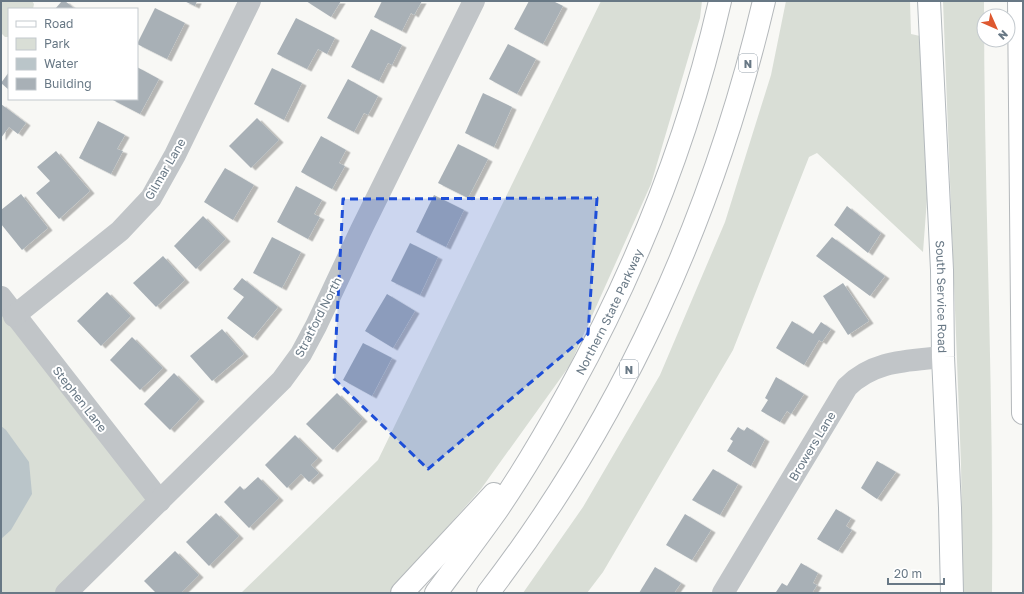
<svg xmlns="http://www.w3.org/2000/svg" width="1024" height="594" font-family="'Golos Text',sans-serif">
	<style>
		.green { fill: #d9ded6 }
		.water { fill: #bac5c9 }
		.building { fill: #a8b0b6; filter: url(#shadow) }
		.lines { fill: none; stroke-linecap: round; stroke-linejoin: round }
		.secondary-casing { stroke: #b3b9bd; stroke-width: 24 }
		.highway-casing { stroke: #b4b8bb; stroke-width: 24 }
		.street { stroke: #c1c5c8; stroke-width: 22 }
		.secondary { stroke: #fff; stroke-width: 22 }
		.highway { stroke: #fff; stroke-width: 22 }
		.marked { fill: #1d4ed8; fill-opacity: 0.2; stroke: #1d4ed8; stroke-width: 3; stroke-dasharray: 8 5; stroke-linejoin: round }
		.labels { text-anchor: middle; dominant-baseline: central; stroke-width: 4; stroke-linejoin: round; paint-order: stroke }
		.shield { fill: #fff; stroke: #95a0aa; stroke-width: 1 }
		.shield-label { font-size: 11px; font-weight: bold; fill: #687885 }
		.street-label { font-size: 12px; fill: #687885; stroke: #fff }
	</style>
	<defs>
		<filter id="shadow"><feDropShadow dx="4.5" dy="2.5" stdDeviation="0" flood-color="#0004"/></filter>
	</defs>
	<rect width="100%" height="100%" fill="#f8f8f5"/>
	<g class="green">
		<path d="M1,1h31l2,3 -1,5h-24v28h-4l-4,-4z"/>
		<path d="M601,1h101l-2,17 -49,166 -81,181 -89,124 -92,104h-148l137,-133z"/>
		<path d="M786,1h124l1,33 9,2 7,163 -4,53 -106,-99 -8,4 -76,193 -130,222 -16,21h-64l60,-86 77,-132 65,-153 46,-147z"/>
		<path d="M943,1h41c0,196 10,395 8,592h-29l-2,-129z"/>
		<path d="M1,297l159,204 -94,92h-65z"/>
	</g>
	<path class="water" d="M1,426l5,4 23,32 3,32 -21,36 -10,9z"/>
	<g class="building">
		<path d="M62,1h3l10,8h-20z"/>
		<path d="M184,1h13l-2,5z"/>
		<path d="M306,1h35l-10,16z"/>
		<path d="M382,1h40l-8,14 -3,-2 -9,18 -28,-14z"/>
		<path d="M529,1h24l10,5 -20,38 -29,-15z"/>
		<path d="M155,8l30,15 -18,36 -30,-15z"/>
		<path d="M296,18l39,20 -8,16 -9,-5 -11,20 -30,-15z"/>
		<path d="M371,29l31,16 -10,20 -4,-2 -9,18 -28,-14z"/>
		<path d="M508,44l28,15 -19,35 -28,-15z"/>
		<path d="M137,67l22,12 -19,35 -29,-15h26z"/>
		<path d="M272,68l30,15 -18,37 -30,-16z"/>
		<path d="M9,72v18l-8,-7z"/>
		<path d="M348,79l30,17 -10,19 -4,-2 -10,19 -27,-14z"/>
		<path d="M483,93l29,14 -18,40 -29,-14z"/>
		<path d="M1,104l25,19 -8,11 -9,-7 -8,11z"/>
		<path d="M257,118l22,22 -28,28 -22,-22z"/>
		<path d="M98,121l27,14 -8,14 6,2 -12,23 -32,-16z"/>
		<path d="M321,136l25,14 -7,13 6,3 -13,23 -31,-17z"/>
		<path d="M458,144l30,15 -20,39 -30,-15z"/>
		<path d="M56,151l34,40 -31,28 -23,-26 14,-12 -13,-14z"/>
		<path d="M225,168l29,17 -21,35 -29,-18z"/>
		<path d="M296,186l26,14 -8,14 6,3 -12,22 -31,-17z"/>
		<path d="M21,194l27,34 -26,22 -21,-26v-14z"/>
		<path d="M434,195l30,15 -18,37 -30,-15z"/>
		<path d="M847,206l34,27 -13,20 -34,-28z"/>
		<path d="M203,216l23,23 -30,30 -22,-23z"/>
		<path d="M272,237l29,15 -19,36 -29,-15z"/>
		<path d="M832,237l53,39 -15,20 -54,-40z"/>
		<path d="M410,243l28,14 -18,38 -29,-14z"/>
		<path d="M163,256l22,24 -29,27 -23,-24z"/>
		<path d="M242,278l36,29 -25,31 -26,-20 17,-21 -11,-8z"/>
		<path d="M843,283l26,38 -21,14 -25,-39z"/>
		<path d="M107,292l24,24 -30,30 -24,-25z"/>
		<path d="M387,294l28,17 -22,37 -28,-17z"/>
		<path d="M792,321l21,13 8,-12 10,7 -9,13 -3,-2 -15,25 -28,-17z"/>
		<path d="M222,329l22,25 -32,27 -22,-25z"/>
		<path d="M132,337l31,31 -23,22 -30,-30z"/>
		<path d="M363,343l29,15 -20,38 -29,-16z"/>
		<path d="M174,373l26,26 -30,31 -26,-26z"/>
		<path d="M776,377l28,17 -13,20 -4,-3 -7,11 -19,-11 7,-11 -3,-2z"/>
		<path d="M337,393l26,26 -30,31 -27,-26z"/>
		<path d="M738,427l6,4 3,-4 18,12 -14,27 -24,-15 6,-10 -3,-2z"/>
		<path d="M295,435l23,23 -7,7 8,8 -10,9 -8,-8 -14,14 -22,-23z"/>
		<path d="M877,461l19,11 -19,27 -16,-11z"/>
		<path d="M713,469l25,15 -18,31 -28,-15z"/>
		<path d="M258,477l21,21 -30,30 -25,-26 16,-16 4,4z"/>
		<path d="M836,509l15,9 -5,8 6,4 -14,21 -21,-12z"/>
		<path d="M216,513l23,23 -30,30 -23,-24z"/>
		<path d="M685,514l26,16 -19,30 -26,-15z"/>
		<path d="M175,551l24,24 -18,18h-25l-12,-12z"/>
		<path d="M801,563l17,10 -5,10 4,2 -5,8h-34l-2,-1 6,-9 5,3z"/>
		<path d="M655,567l26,16 -7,10h-35z"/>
	</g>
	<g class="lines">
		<defs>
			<g id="secondary">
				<path id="s1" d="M929,1l13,269 1,87 7,151 2,85"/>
			</g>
			<g id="highway">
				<path d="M1019,1l4,412"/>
				<path d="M402,593l92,-99"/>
				<path id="s2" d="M436,593c20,-27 41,-55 61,-83 26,-38 50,-79 72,-119 68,-123 120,-254 151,-390"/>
				<path d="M488,593c134,-174 226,-379 276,-592"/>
			</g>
		</defs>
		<use href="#secondary" class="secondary-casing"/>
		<use href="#highway" class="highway-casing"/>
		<g class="street">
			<path d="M1,297l159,204"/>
			<path d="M14,316l106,-85 31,-33 24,-43 75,-154"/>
			<path d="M66,593l216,-213 19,-26 15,-28 45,-96 113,-229"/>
			<path d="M723,593l124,-206c27,-27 61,-26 96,-30"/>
		</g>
		<use href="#secondary" class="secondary"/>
		<use href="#highway" class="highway"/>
	</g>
	<path class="marked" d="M597,198l-9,136 -160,135 -94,-90 9,-180z"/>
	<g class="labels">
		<g class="shield">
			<rect x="739" y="54" width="18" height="18" rx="3"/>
			<rect x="620" y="360" width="18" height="18" rx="3"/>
		</g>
		<g class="shield-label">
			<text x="748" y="63">N</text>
			<text x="629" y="369">N</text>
		</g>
		<g class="street-label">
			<text transform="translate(165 169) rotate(-60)">Gilmar Lane</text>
			<text stroke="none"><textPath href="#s1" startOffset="296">South Service Road</textPath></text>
			<text stroke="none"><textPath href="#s2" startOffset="331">Northern State Parkway</textPath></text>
			<text transform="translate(318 317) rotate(-63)">Stratford North</text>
			<text transform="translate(80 399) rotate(52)">Stephen Lane</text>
			<text transform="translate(812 446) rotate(-59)">Browers Lane</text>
		</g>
	</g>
	<rect width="1024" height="594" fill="none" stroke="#687885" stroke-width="4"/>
	<rect x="8" y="8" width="130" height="92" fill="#ffffff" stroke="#c3c9ce"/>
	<rect x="16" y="21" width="20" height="6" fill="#ffffff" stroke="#c3c9ce"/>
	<text x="44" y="28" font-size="12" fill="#687885">Road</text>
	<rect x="16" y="38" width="20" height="12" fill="#d9ded6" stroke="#c3c9ce"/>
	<text x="44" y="48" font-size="12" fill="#687885">Park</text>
	<rect x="16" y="58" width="20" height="12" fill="#bac5c9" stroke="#c3c9ce"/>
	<text x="44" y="68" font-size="12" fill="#687885">Water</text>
	<rect x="16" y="78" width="20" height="12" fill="#a8b0b6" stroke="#c3c9ce"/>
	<text x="44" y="88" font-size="12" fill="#687885">Building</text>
	<g transform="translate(996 28) rotate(135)"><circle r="19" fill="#ffffff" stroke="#c3c9ce"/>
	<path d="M0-3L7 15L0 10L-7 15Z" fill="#de582f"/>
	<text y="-6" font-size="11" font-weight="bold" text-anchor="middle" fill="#687885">N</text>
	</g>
	<path d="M888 578v6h56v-6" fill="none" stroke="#687885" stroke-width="2"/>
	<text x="894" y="578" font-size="12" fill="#687885" stroke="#ffffff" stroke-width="3" paint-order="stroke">20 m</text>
</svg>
